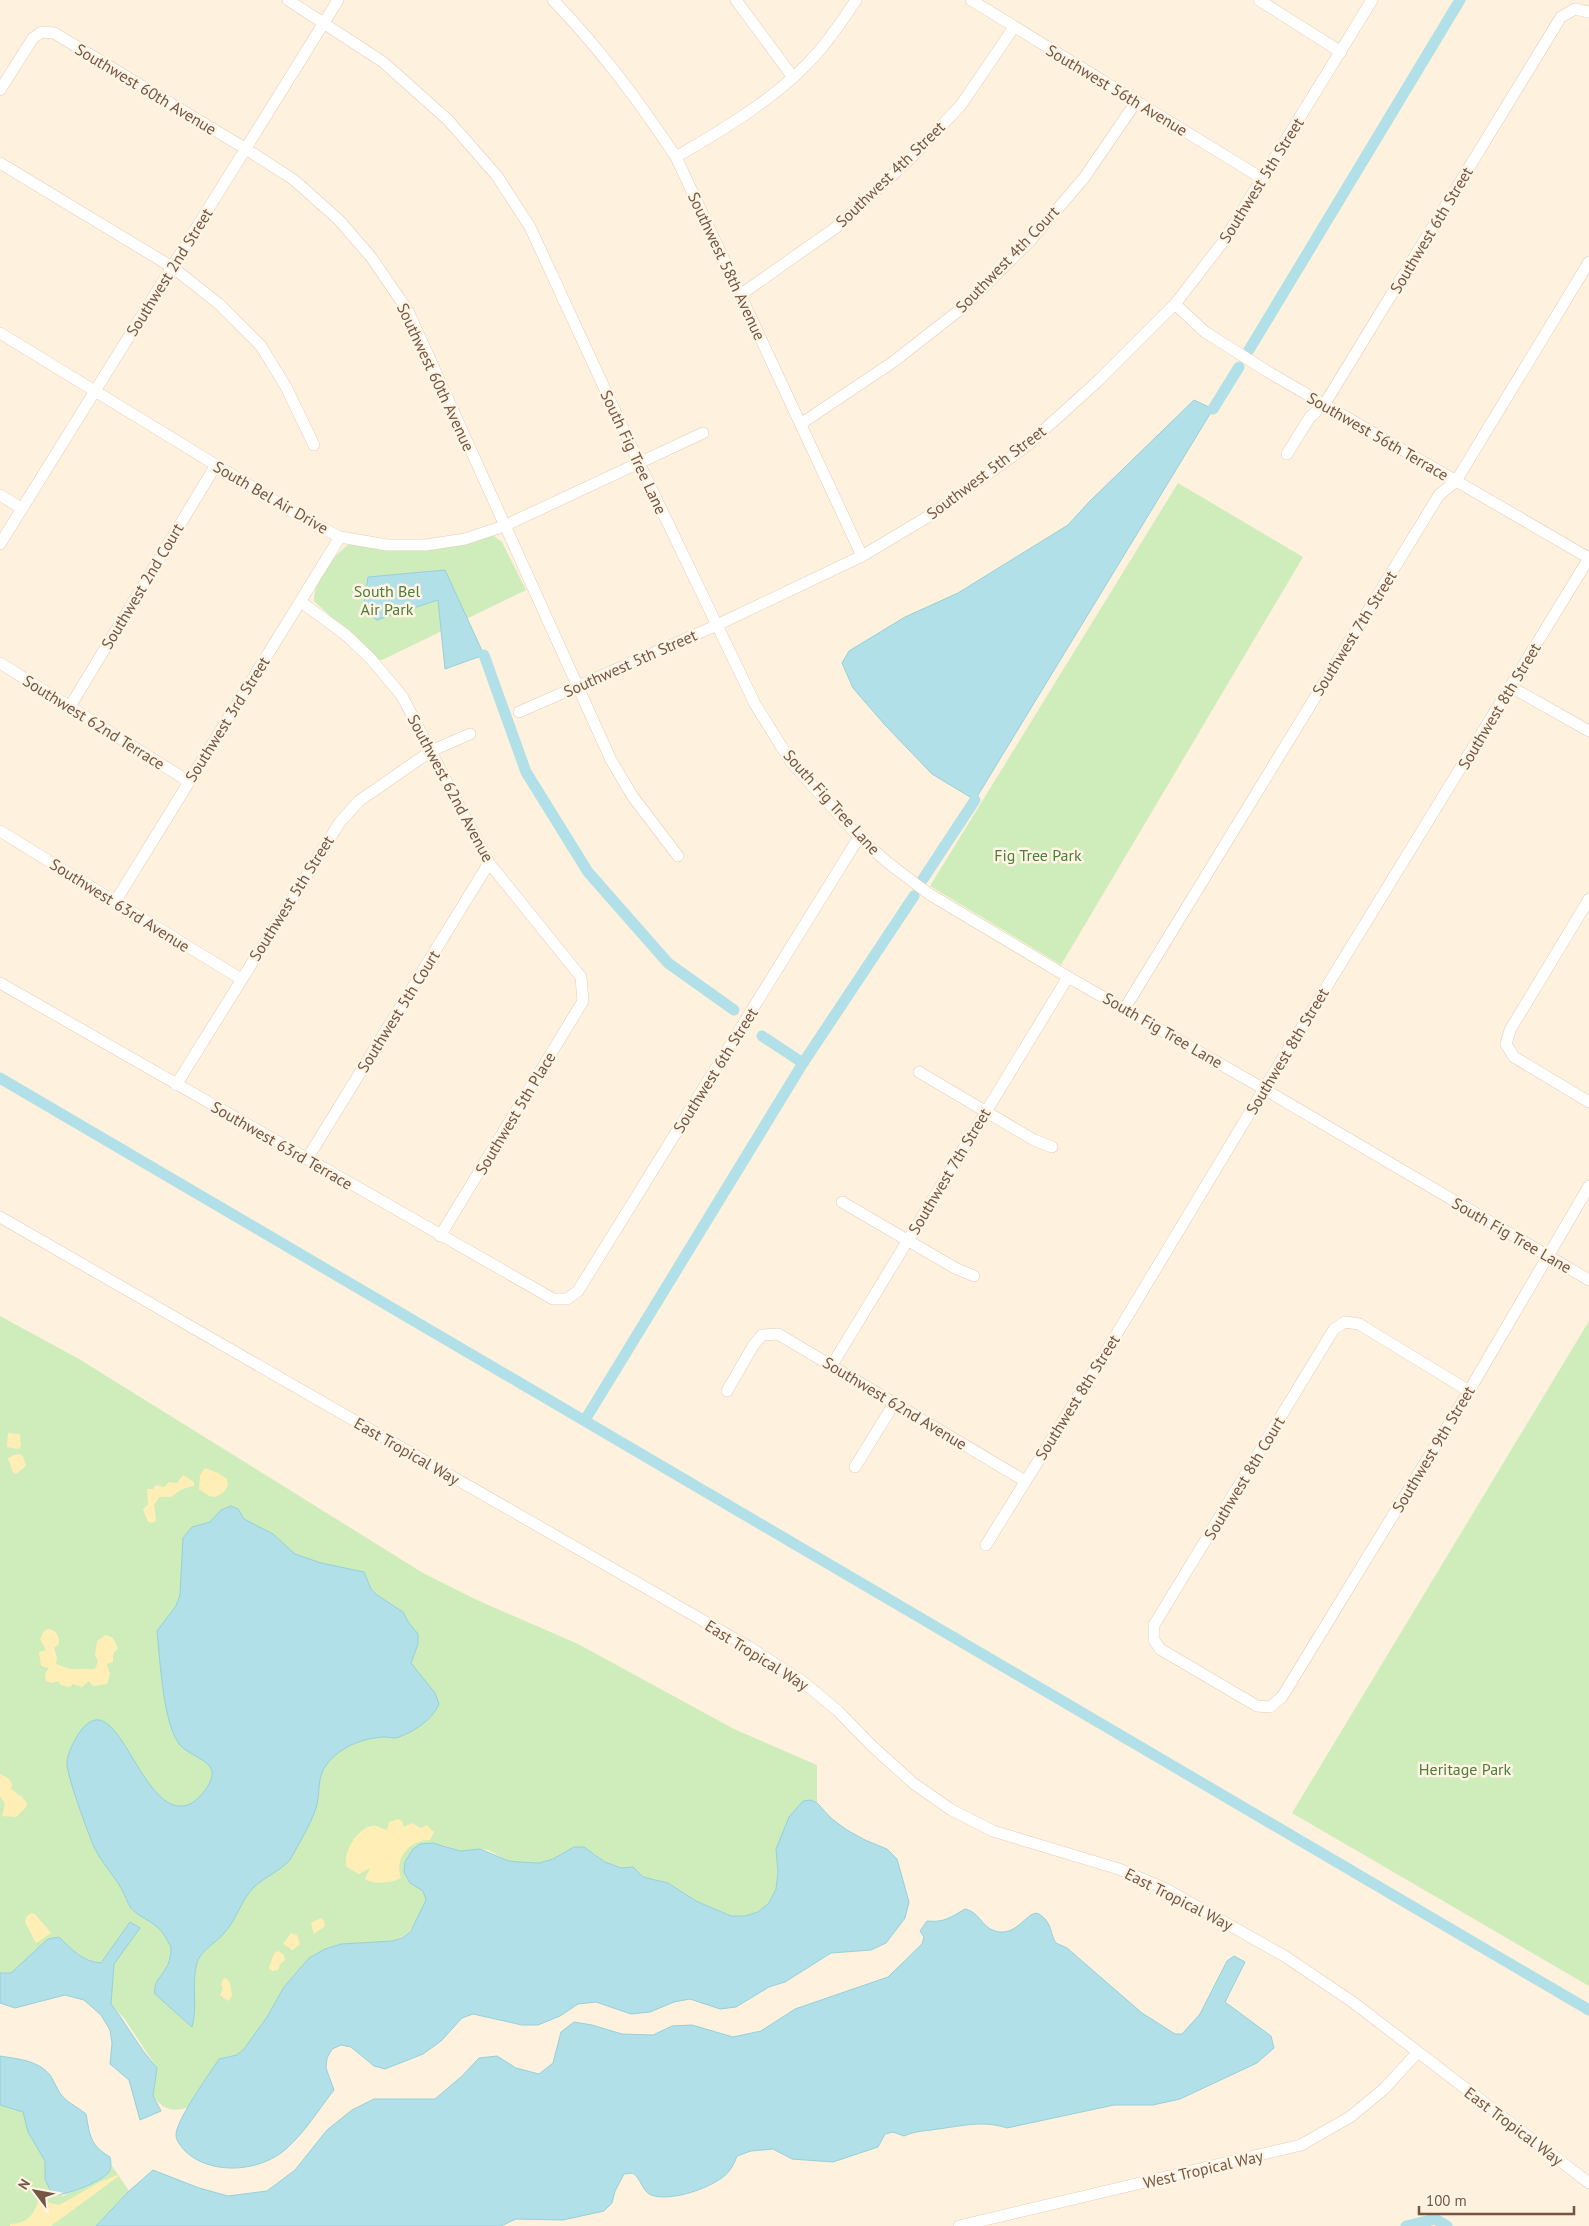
<svg xmlns="http://www.w3.org/2000/svg" width="1589" height="2226" font-family="'PT Sans',sans-serif">
	<style>
		.green { fill: #cfecbb }
		.sand { fill: #ffefb6 }
		.water { fill: #b1e0e8; stroke: #96d0db }
		.lines { fill: none; stroke-linecap: round; stroke-linejoin: round }
		.canal { stroke: #b1e0e8; stroke-width: 11 }
		.minor-casing { stroke: #e2cdb9; stroke-width: 12 }
		.minor { stroke: #fff; stroke-width: 11 }
		.labels { text-anchor: middle; dominant-baseline: central; stroke-width: 5; stroke-linejoin: round; paint-order: stroke }
		.street-label { font-size: 16px; fill: #755644; stroke: #fff5e5 }
		.park-label { font-size: 16px; fill: #4e7c3b; stroke: #fff5e5 }
	</style>
	<rect width="100%" height="100%" fill="#fef1dd"/>
	<g class="green">
		<path d="M1178,483l125,74 -242,408 -131,-79z"/>
		<path d="M494,536l8,6 24,48 -144,70 -5,-1 -63,-58c-1,-20 18,-44 34,-56z"/>
		<path d="M0,1316l79,43 344,214 54,27 101,44 156,85 83,36v38l-6,-3 -27,34 -8,15 2,23 -2,17 -7,14 -11,9 -13,4h-14l-35,-15 -28,-18 -25,-6 -10,-10 -12,1 -16,-6 -11,-9h-31l-10,6 -14,4 -20,-1 -10,-1 -21,-11 -7,-1 -21,2 -17,-6 -37,33 17,13 3,9c-5,18 -15,35 -33,41l-84,17 -25,29 -17,30 -23,32 -7,6 -18,4 -25,37 -5,11c-16,6 -27,2 -36,-11l4,-28 -33,-50 -13,-13 3,-41 25,-36 -9,-6 -29,41c-18,-1 -30,-14 -42,-26l-48,36h-11z"/>
		<path d="M1589,1321v665l-297,-173z"/>
		<path d="M0,2105l23,7 9,27 9,13 4,9v8l17,27c16,-7 42,-15 50,-30l17,25 -33,35h-96z"/>
	</g>
	<g class="sand">
		<path d="M8,1433l12,1 1,12 -2,3 -12,-2z"/>
		<path d="M20,1454l3,2 3,10 -10,8 -3,-2 -5,-14 6,-3z"/>
		<path d="M205,1468l13,5 9,6c3,10 -4,14 -12,18l-6,-1 -10,-7 1,-14z"/>
		<path d="M183,1475l11,7v4l-12,3 -11,8h-12l-5,8 2,16 -4,2 -4,-1 -5,-13 5,-4 -1,-16h6l3,-4 8,2 5,-5 8,1z"/>
		<path d="M48,1629c9,1 11,7 11,15l-5,4 3,10 -1,6 14,5h25l3,-8 -3,-6 2,-14 9,-6 7,3 5,10 -5,6v8l-6,2 3,10 -3,10 -14,2 -4,-5 -7,6 -9,-3 -4,3 -8,-2 -3,-4 -7,2 -5,-2 -1,-7 4,-6 -8,-2 -2,-14 7,-2 -6,-11 4,-8z"/>
		<path d="M0,1774l8,4 4,6 -1,5 11,8 5,6 -1,4 -10,10 -14,-1 3,-12 -5,-8z"/>
		<path d="M398,1819l4,2 2,6 8,-4 9,5 6,-3 7,7 -4,8c-20,0 -36,17 -29,38 -9,5 -28,7 -36,1l5,-11 -11,6 -12,-7c-5,-13 10,-39 25,-41 6,-1 9,3 15,4l2,-8z"/>
		<path d="M32,1913l3,1 16,19 -15,10 -11,-21 2,-6z"/>
		<path d="M321,1918l3,3 1,5 -11,8 -3,-11z"/>
		<path d="M291,1933l6,2 3,9 -7,6 -10,-6z"/>
		<path d="M278,1951l6,4 1,5 -5,4 -2,6 -6,1 -3,-3 5,-15z"/>
		<path d="M226,1978l4,5 2,13 -4,5 -8,-6 3,-7 -2,-3 2,-6z"/>
		<path d="M123,2173l-72,53h-41v-2c21,0 28,-15 30,-34 5,10 9,16 21,14l39,-22z"/>
	</g>
	<g class="water">
		<path d="M1194,400l19,9 -238,391 -43,-26 -47,-49 -32,-37 -11,-25 7,-12 56,-34 53,-24 110,-68 21,-23z"/>
		<path d="M445,570l39,85 -39,14 -7,-69 -61,20 -14,-9 5,-34z"/>
		<path d="M231,1506l7,3 6,10 29,15 22,20 26,9 43,9 7,17 6,6 26,17 6,11 9,11v10l-7,19 24,30 4,11c-7,16 -24,27 -40,33 -4,2 -10,0 -15,0 -21,1 -44,10 -57,27 -11,14 -6,28 -11,44 -6,18 -17,35 -26,52 -10,11 -25,17 -36,27 -13,13 -17,32 -29,45 -8,11 -24,17 -28,31 -6,21 1,42 -5,64l-37,-33c-2,-13 6,-16 11,-26 4,-6 5,-14 5,-21 -4,-7 -8,-16 -15,-21 -7,-6 -18,-10 -25,-18 -4,-5 -6,-14 -10,-20 -8,-14 -20,-26 -27,-41 -5,-12 -29,-75 -27,-86 2,-12 13,-35 25,-40 31,-14 55,102 98,83 9,-4 24,-22 22,-33 -3,-12 -24,-16 -32,-26 -17,-20 -20,-86 -23,-114l19,-25 4,-11 3,-57 9,-11 18,-5 11,-12z"/>
		<path d="M811,1800l6,3 15,16 15,11 18,10 22,9 10,10 12,43 -4,16 -19,25 -15,7 -40,3 -46,29 -16,5 -33,20 -16,2 -30,-10 -16,3 -24,10 -19,2 -35,-12 -18,2 -18,12 -22,9h-16l-49,-11 -11,4 -21,23 -18,13 -38,15 -11,-3 -23,-19 -10,-2 -9,4 -5,9 -1,10 8,22c-15,19 -29,42 -48,59 -26,23 -75,27 -101,2 -4,-5 -9,-10 -9,-16 0,-15 34,-62 43,-76l18,-4 7,-6 23,-32 17,-30 25,-29 16,-9 16,-5 52,-3 9,-3 9,-7 15,-31 -3,-9 -13,-8 -6,-11 1,-10 8,-13 7,-5 13,-1 27,8 20,-2 29,12 10,1 20,1 14,-4 21,-12h10l21,15 16,6 12,-1 10,10 25,6 28,18 35,15h14l13,-4 11,-9 7,-14 2,-17 -2,-23 13,-32 14,-16z"/>
		<path d="M965,1909c15,3 16,18 30,22 23,7 33,-23 44,-17 14,9 11,21 17,29l11,5 75,65 33,21h7l18,-20 27,-53 7,-5 11,6 -20,40 46,34 3,12 -17,15 -77,36 -27,6h-39l-107,23c-24,-8 -45,-2 -69,1 -13,2 -23,2 -34,7l-11,-4 -8,2 -7,13 -45,15 -41,-3 -19,-10 -22,2 -14,5c-2,5 -4,10 -7,14 -12,17 -63,34 -81,24 -7,-5 -9,-16 -16,-21l-9,1 -9,17 -3,12 -8,8 -41,9 -47,-1 -15,7h-405l33,-35 24,-21 46,18 29,8 39,-5 28,-21 32,-40 25,-20 22,-11h61l26,-22 18,-19 18,-2 19,12 23,6 14,-11 8,-31 13,-10 18,3 30,9 31,1 19,-9 20,-1 41,12 28,-6 34,-22 93,-32 34,-33 2,-7 -4,-6 7,-10c17,2 24,-4 38,-12z"/>
		<path d="M130,1922l10,6 -26,36 -3,40c16,21 28,44 46,64l-4,28 8,15 -21,9 -11,-40 -19,-16 2,-21 -2,-13 -9,-15 -17,-15 -19,-5 -50,13 -15,-5v-30h11l37,-34 11,-2c12,12 24,25 42,26z"/>
		<path d="M0,2056c17,3 38,4 50,19 5,7 7,16 14,23 6,6 15,10 22,16 4,22 4,31 24,43 1,6 2,10 -1,15 -6,9 -47,26 -57,22l-7,-15v-18l-17,-29 -5,-20 -23,-7z"/>
	</g>
	<g class="lines">
		<g class="canal">
			<path d="M1249,350l211,-350"/>
			<path d="M1213,409l26,-42"/>
			<path d="M484,655l42,117 62,100 80,91 66,47"/>
			<path d="M923,879l52,-79"/>
			<path d="M762,1036l41,27"/>
			<path d="M0,1078l1589,932"/>
			<path d="M585,1420l218,-357 111,-167"/>
			<path d="M1406,2226l29,-7 12,7"/>
		</g>
		<defs>
			<g id="minor">
				<path d="M288,0l95,62 65,58 49,56 33,51 109,236 116,241 36,58 68,75 28,25 42,32 139,83 196,112 325,191"/>
				<path d="M553,0c48,50 85,100 123,157l186,399"/>
				<path d="M736,0l56,76"/>
				<path d="M971,0l292,179"/>
				<path d="M1259,0l82,52"/>
				<path d="M0,90l33,-52 9,-6 12,1 192,116 48,31 45,40 32,37 37,54 203,449 22,37 45,59"/>
				<path d="M676,157c50,-29 107,-63 144,-107 13,-16 25,-33 36,-50"/>
				<path d="M0,163l172,104 47,37 42,42 25,41 28,58"/>
				<path d="M740,295l98,-69 77,-72 46,-49 53,-78"/>
				<path d="M1175,304l30,28 65,41 319,185"/>
				<path d="M0,333l306,187 34,17 47,8h39l39,-6 39,-13 199,-93"/>
				<path d="M802,423l91,-61 73,-57 64,-64 54,-63 52,-76"/>
				<path d="M1287,454l23,-37 14,-12 237,-388 14,-8 14,3"/>
				<path d="M0,495l21,13"/>
				<path d="M0,544l338,-544"/>
				<path d="M301,602l45,33 25,24 31,37 87,167 92,114 2,24 -143,235"/>
				<path d="M0,663l188,118"/>
				<path d="M1511,687l78,44"/>
				<path d="M69,708l147,-243"/>
				<path d="M519,712l196,-86 147,-70 67,-40 95,-68 75,-68 76,-76 48,-62 149,-242"/>
				<path d="M0,831l241,148"/>
				<path d="M1589,899l-79,131 -4,14 8,13 75,45"/>
				<path d="M115,902l225,-365"/>
				<path d="M0,983l553,316h14l11,-8 281,-454"/>
				<path d="M1125,1008l314,-513 17,-14 133,-219"/>
				<path d="M919,1072l115,68 18,7"/>
				<path d="M176,1085l164,-263 19,-21 72,-50 39,-17"/>
				<path d="M307,1159l182,-296"/>
				<path d="M842,1202l113,66 19,8"/>
				<path d="M0,1217l749,430 53,34 36,30 33,34 42,38 37,26 43,22 126,38 47,20 120,68 68,46 235,180"/>
				<path d="M832,1365l236,-388"/>
				<path d="M727,1391l26,-45 9,-11 16,-1 247,147"/>
				<path d="M1469,1391l-110,-67 -14,-2 -11,7 -180,296v15l6,9 97,57 13,1 12,-10 187,-306 120,-205"/>
				<path d="M855,1467l40,-65"/>
				<path d="M986,1545l121,-195 157,-261 325,-531"/>
				<path d="M959,2226l342,-81 49,-28 34,-28 33,-36"/>
			</g>
		</defs>
		<use href="#minor" class="minor-casing"/>
		<use href="#minor" class="minor"/>
	</g>
	<g class="labels">
		<g class="street-label">
			<text transform="translate(146 89) rotate(31)">Southwest 60th Avenue</text>
			<text transform="translate(1117 90) rotate(31)">Southwest 56th Avenue</text>
			<text transform="translate(890 174) rotate(-44)">Southwest 4th Street</text>
			<text transform="translate(1261 180) rotate(-58)">Southwest 5th Street</text>
			<text transform="translate(1431 230) rotate(-59)">Southwest 6th Street</text>
			<text transform="translate(1007 259) rotate(-46)">Southwest 4th Court</text>
			<text transform="translate(727 266) rotate(65)">Southwest 58th Avenue</text>
			<text transform="translate(169 272) rotate(-58)">Southwest 2nd Street</text>
			<text transform="translate(436 377) rotate(65)">Southwest 60th Avenue</text>
			<text transform="translate(1378 436) rotate(30)">Southwest 56th Terrace</text>
			<text transform="translate(634 452) rotate(65)">South Fig Tree Lane</text>
			<text transform="translate(986 472) rotate(-37)">Southwest 5th Street</text>
			<text transform="translate(271 497) rotate(30)">South Bel Air Drive</text>
			<text transform="translate(142 586) rotate(-59)">Southwest 2nd Court</text>
			<text transform="translate(1354 633) rotate(-58)">Southwest 7th Street</text>
			<text transform="translate(630 663) rotate(-24)">Southwest 5th Street</text>
			<text transform="translate(1499 706) rotate(-59)">Southwest 8th Street</text>
			<text transform="translate(227 719) rotate(-58)">Southwest 3rd Street</text>
			<text transform="translate(94 722) rotate(32)">Southwest 62nd Terrace</text>
			<text transform="translate(451 788) rotate(62)">Southwest 62nd Avenue</text>
			<text transform="translate(832 802) rotate(48)">South Fig Tree Lane</text>
			<text transform="translate(291 898) rotate(-58)">Southwest 5th Street</text>
			<text transform="translate(120 905) rotate(32)">Southwest 63rd Avenue</text>
			<text transform="translate(398 1011) rotate(-58)">Southwest 5th Court</text>
			<text transform="translate(1163 1030) rotate(30)">South Fig Tree Lane</text>
			<text transform="translate(1287 1051) rotate(-59)">Southwest 8th Street</text>
			<text transform="translate(715 1070) rotate(-58)">Southwest 6th Street</text>
			<text transform="translate(515 1113) rotate(-59)">Southwest 5th Place</text>
			<text transform="translate(282 1145) rotate(30)">Southwest 63rd Terrace</text>
			<text transform="translate(949 1171) rotate(-59)">Southwest 7th Street</text>
			<text transform="translate(1512 1235) rotate(30)">South Fig Tree Lane</text>
			<text transform="translate(1077 1397) rotate(-58)">Southwest 8th Street</text>
			<text transform="translate(895 1403) rotate(31)">Southwest 62nd Avenue</text>
			<text transform="translate(1433 1449) rotate(-59)">Southwest 9th Street</text>
			<text transform="translate(407 1451) rotate(30)">East Tropical Way</text>
			<text transform="translate(1244 1478) rotate(-59)">Southwest 8th Court</text>
			<text transform="translate(757 1655) rotate(32)">East Tropical Way</text>
			<text transform="translate(1179 1899) rotate(27)">East Tropical Way</text>
			<text transform="translate(1514 2126) rotate(37)">East Tropical Way</text>
			<text transform="translate(1203 2169) rotate(-13)">West Tropical Way</text>
		</g>
		<g class="park-label">
			<text x="387" y="591">South Bel<tspan x="387" dy="18">Air Park</tspan></text>
			<text x="1038" y="855">Fig Tree Park</text>
			<text x="1465" y="1769">Heritage Park</text>
		</g>
	</g>
	<g transform="translate(35 2191) rotate(302)" stroke="#fff5e5" stroke-width="4" paint-order="stroke">
	<path d="M0-4L9 19L0 12L-9 19Z" fill="#755644"/>
	<text y="-8" font-size="14" font-weight="bold" text-anchor="middle" fill="#755644">N</text>
	</g>
	<path d="M1419 2206v8h155v-8" fill="none" stroke="#755644" stroke-width="2.5"/>
	<text x="1426" y="2206" font-size="15" fill="#755644" stroke="#fff5e5" stroke-width="4" paint-order="stroke">100 m</text>
</svg>
